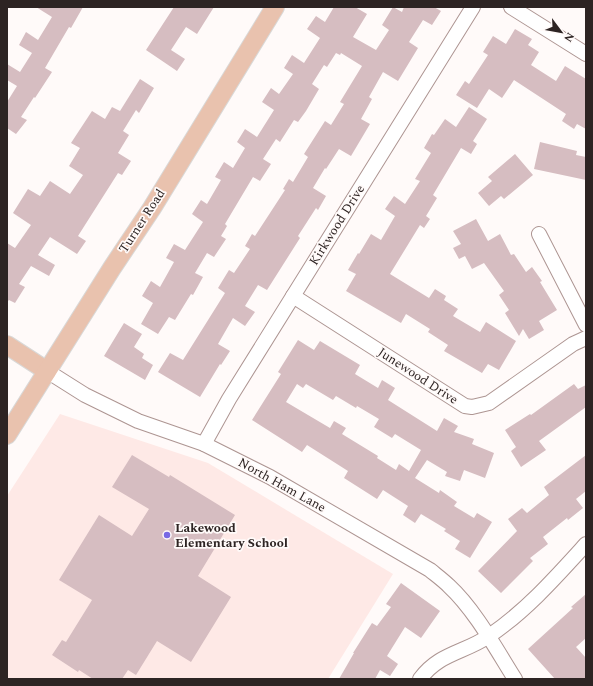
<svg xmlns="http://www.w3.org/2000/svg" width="593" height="686" font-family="Spectral,serif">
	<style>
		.built { fill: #fee9e6 }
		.building { fill: #d6bdc1; fill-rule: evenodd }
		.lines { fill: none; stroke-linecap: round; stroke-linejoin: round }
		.minor-casing { stroke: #ad9592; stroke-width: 16 }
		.major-casing { stroke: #d9d8d7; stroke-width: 20 }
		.minor { stroke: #fff; stroke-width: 14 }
		.major { stroke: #e9c2ae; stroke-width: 18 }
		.poi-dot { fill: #7869e4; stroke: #fffaf9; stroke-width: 1.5 }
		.labels { text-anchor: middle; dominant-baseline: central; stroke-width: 3.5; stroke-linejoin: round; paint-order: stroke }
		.street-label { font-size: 13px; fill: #2d2423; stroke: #fffaf9 }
		.poi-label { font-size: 13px; font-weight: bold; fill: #2d2423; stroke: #fffaf9; text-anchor: start }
	</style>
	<rect width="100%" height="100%" fill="#fffaf9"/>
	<path class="built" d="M60,414l148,49 185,111 -65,105h-321v-183z"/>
	<g class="building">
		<path d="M36,7h47l-12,21 -2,-1 -24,41 7,4 -17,26 -1,-1 -13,20 6,3 -11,14 -9,-6v-26l10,-16 -10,-6v-16l13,8 12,-19 -13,-8 7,-13 12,8 14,-23z"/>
		<path d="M174,7h40l-17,27 -11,-7 -15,23 14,9 -8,12 -31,-21z"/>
		<path d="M334,7h21l12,7 -14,23 23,13 13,-20 -7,-5 11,-18 9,5 2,-5h30l7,4 -9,14 -9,-5 -14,22 9,6 -20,33 -15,-9 -14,25 3,2 -11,20 9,5 -19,32 -12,-7 -13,20 -1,-1 -12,20 13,8 -8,14 -2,-2 -18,28 2,2 -33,52 -9,-5 -13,21 10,6 -10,14 -12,-8 -15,26 12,7 -9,14 -1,-1 -20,33 -42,-25 12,-19 13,7 42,-67 -7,-5 11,-18 5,3 16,-24 -5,-3 7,-12 3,2 30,-46 -2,-1 6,-10 4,3 15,-25 -4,-3 21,-33 6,4 13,-21 -4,-2 22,-36 -21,-13 -1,2 -4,-2 -9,14 -3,-2 -12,19 7,5 -13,22 -8,11 -4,-2 -14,22 -4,-3 -13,20 8,5 -11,17 -7,-4 -28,47 2,2 -6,10 5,3 -12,18 -7,-4 -12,20 8,4 -10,18 -2,-1 -16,26 -6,-3 -11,17 -17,-10 12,-21 -11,-7 9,-15 9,6 14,-25 -8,-4 8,-14 11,6 18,-28 -11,-8 9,-14 6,4 14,-24 -6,-3 9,-15 9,6 12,-20 -8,-6 8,-13 12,8 17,-27 -12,-8 9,-14 8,6 14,-20 -9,-6 8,-13 12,8 16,-25 -13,-9 9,-13 9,6z"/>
		<path d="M515,29l17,10 -4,6 11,7 -8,13 25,16 9,-15 21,13v50l-9,-5 -3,5 -12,-8 4,-7 -52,-34 -12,18 -13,-9 -12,19 -21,-13 9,-14 4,3 19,-29 -5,-3 10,-16 13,8z"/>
		<path d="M140,79l14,9 -15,25 -3,-3 -13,21 6,4 -11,18 13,8 -9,14 -4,-2 -40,63 8,5 -9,13 -27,-17 -12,18 17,10 -6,11 -18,-10 -12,18 6,3 -10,16 -6,-3 -2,2v-59l8,5 16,-23 -18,-12 15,-24 12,7 10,-15 20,13 13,-19 -14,-9 11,-18 -9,-5 21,-32 13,8 7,-12 8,4z"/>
		<path d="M469,107l18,12 -14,22 4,3 -6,10 -10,-6 -28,47 4,3 -11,18 4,3 -6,9 -4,-3 -30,49 39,24 6,-9 11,7 -2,4 14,9 -5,7 27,16 6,-10 30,19 -17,29 -11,-6 -6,9 -38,-22 4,-6 -20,-13 2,-3 -24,-15 -5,9 -55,-32 10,-17 -8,-4 10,-17 1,1 12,-20 10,6 14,-24 -10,-7 9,-13 11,8 15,-23 -5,-2 16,-26 -7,-5 8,-14 2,1 11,-16 11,8z"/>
		<path d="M540,142l37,9 -1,4 10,2v23l-52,-11z"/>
		<path d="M515,154l18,21 -29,24 -3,-3 -12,10 -11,-13 14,-12 -4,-4z"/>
		<path d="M476,219l12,22 12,-7 11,21 3,-1 12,18 6,-5 10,14 -2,1 17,28 -18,11 5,9 -15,9 -6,-10 -4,7 -14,-23 4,-3 -10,-15 5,-4 -20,-28 -12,6 -7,-13 -6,3 -6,-11 8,-4 -8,-13z"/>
		<path d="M124,323l18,11 -8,13 10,7 -2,4 11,7 -8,15 -41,-24z"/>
		<path d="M298,340l16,10 6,-9 40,24 -5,9 23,14 4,-8 13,8 -7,12 49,31 7,-13 14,8 -4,6 20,7 -2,5 22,9 -9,25 -21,-8 -4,11 -15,-5 2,-4 -20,-12 -12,18 24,15 1,-3 17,12 -3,4 20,12 3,-5 15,9 -22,36 -15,-9 5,-8 -16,-10 2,-2 -25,-15 -6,9 -12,-8 5,-9 -25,-16 -6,9 -33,-21 4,-7 -41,-26 -5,7 -50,-32 29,-46 -3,-2zM297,384l6,4 3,-4 27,16 3,-4 20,12 1,-2 22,13 -5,8 18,11 3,-4 26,16 -12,21 -10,-7 -3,6 -19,-12 1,-2 -36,-22 4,-6 -12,-7 -4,7 -44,-26z"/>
		<path d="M574,384l4,5 8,-4v22l-47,34 7,9 -25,17 -10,-16 5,-4 -11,-17 25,-16 1,1z"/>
		<path d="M132,455l37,22 1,-2 65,40 -37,61 33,21 -40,65 -34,-21 -21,34 -8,-5 -6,9h-29l-14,-9 -1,2 -26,-17 10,-15 4,2 26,-42 -33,-20 40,-65 33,21 17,-27 -37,-22z"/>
		<path d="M586,455v36l-10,8 7,9 -15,12 -1,-2 -24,19 5,7 -18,14 3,3 -32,32 -23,-22 39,-40 -9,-12 14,-11 5,5 22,-18 -5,-8z"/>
		<path d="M401,583l39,28 -19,27 -16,-11 -18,29 11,8 -8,12 -10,-6 -5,9h-36l15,-26h-1l19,-30 5,3 14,-19 -5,-3z"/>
		<path d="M586,594v44l-10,9 10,11v21h-31l-27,-30 45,-41 -2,-1z"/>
	</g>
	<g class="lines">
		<defs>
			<g id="minor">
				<path d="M511,7l75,47"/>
				<path d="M539,234l47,91"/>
				<path d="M293,296l172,110 7,1 17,-4 84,-59 13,-6"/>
				<path d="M47,371l38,24 53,26 66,23 66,33 160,93c6,5 13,10 19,16 26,24 47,63 66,93"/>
				<path d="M204,444l25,-45 244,-392"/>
				<path d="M420,679c19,-26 44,-26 69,-43 37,-25 67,-59 97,-92"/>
			</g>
			<g id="major">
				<path d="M7,345l40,26"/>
				<path d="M7,435l105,-167 40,-60 123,-201"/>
			</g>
		</defs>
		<use href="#minor" class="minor-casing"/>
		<use href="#major" class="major-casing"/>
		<use href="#minor" class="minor"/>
		<use href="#major" class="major"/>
	</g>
	<circle class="poi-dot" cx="167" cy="535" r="4"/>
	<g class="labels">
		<g class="street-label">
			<text transform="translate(142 221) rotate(-57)">Turner Road</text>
			<text transform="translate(337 225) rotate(-58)">Kirkwood Drive</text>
			<text transform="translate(418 376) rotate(33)">Junewood Drive</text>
			<text transform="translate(282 485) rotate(29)">North Ham Lane</text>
		</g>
		<g class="poi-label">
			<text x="175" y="528">Lakewood<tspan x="175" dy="15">Elementary School</tspan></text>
		</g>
	</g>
	<rect width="593" height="686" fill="none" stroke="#2d2423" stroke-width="16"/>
	<g transform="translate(561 32) rotate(122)" stroke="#fffaf9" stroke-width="3" paint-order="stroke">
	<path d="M0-3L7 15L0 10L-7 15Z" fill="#2d2423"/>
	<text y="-6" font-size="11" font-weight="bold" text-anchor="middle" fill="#2d2423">N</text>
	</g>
</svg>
